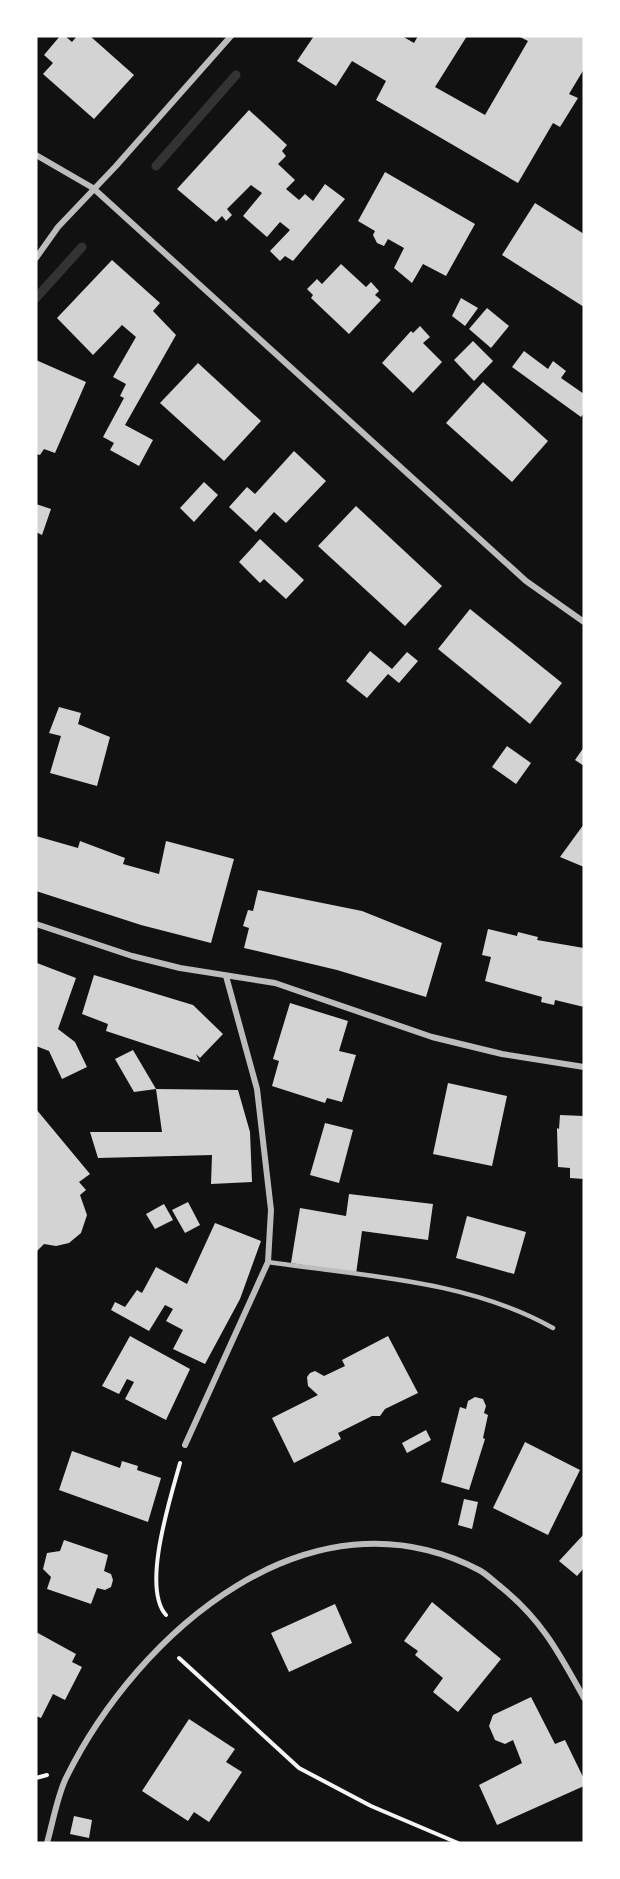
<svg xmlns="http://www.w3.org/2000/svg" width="620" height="1879" font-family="Manrope,sans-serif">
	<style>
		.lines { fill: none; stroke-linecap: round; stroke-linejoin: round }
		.stream { stroke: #333; stroke-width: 9 }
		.building { fill: #d3d3d3 }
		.path { stroke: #f5f5f5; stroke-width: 4 }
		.service { stroke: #bcbcbc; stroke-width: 4.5 }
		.minor { stroke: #bcbcbc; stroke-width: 6 }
	</style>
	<rect width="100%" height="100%" fill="#111"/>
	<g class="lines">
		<g class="stream">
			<path d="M156,166l80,-91"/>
			<path d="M36,298l46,-51"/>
		</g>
	</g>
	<g class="building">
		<path d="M60,36h5l7,6 5,-6h13l44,39 -40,44 -51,-45 10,-11 -9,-8z"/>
		<path d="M314,36h88l12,7 4,-7h49l-32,51 50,28 43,-74 -10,-5h66v33l-15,25 9,4 -18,29 -7,-4 -35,60 -142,-83 10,-19 -34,-20 -16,25 -39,-25z"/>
		<path d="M249,110l38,35 -5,6 4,5 -8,8 17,16 -9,9 13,11 6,-6 8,7 12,-17 20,15 -52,62 -8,-5 -5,5 -10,-10 20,-21 -10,-8 -13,15 -24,-21 19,-23 -11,-8 -24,24 5,6 -6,6 -4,-5 -6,6 -39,-33z"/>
		<path d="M385,172l90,52 -29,52 -23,-12 -11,19 -18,-15 10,-20 -16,-9 -4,7 -7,-3 -4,-8 2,-4 -17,-10z"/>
		<path d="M535,203l49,31v73l-82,-52z"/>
		<path d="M112,260l48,43 -7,8 23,24 -51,90 28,15 -14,26 -29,-16 4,-7 -11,-6 21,-39 -4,-2 6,-12 -13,-7 23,-40 -14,-12 -29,30 -36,-37z"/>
		<path d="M341,264l25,23 5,-5 8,9 -4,4 6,5 -32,34 -38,-36 2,-3 -6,-6 10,-10 5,5z"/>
		<path d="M461,298l17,10 -13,18 -13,-10z"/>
		<path d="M487,308l22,18 -18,22 -22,-19z"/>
		<path d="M420,326l10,11 -7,6 19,19 -29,31 -31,-30 29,-32 2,2z"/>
		<path d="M473,341l20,20 -19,20 -20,-21z"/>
		<path d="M524,351l24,18 5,-8 13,10 -5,7 23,16v19l-3,4 -69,-50z"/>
		<path d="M36,360l50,22 -31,71 -11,-4 -4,6 -4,-1z"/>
		<path d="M198,363l63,58 -37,40 -64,-58z"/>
		<path d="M483,382l65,59 -36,41 -66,-59z"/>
		<path d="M294,451l32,30 -40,42 -12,-11 -18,20 -27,-25 18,-20 8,7z"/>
		<path d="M204,482l14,13 -24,27 -14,-14z"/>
		<path d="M36,504l15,5 -9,26 -6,-3z"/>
		<path d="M356,506l86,80 -37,40 -87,-80z"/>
		<path d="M260,539l44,41 -18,19 -22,-20 -4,4 -21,-21z"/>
		<path d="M470,609l92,74 -32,41 -92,-75z"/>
		<path d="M370,651l22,18 15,-17 11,9 -19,22 -11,-9 -21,24 -21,-17z"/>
		<path d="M59,707l22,6 -3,11 32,13 -13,49 -47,-13 11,-37 -12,-3z"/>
		<path d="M507,746l24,17 -15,21 -24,-17z"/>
		<path d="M584,747v19l-9,-6z"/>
		<path d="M584,824v43l-24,-10z"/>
		<path d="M36,836l42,12 2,-7 45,17 -2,6 36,10 7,-33 68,18 -23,84 -70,-18 -105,-34z"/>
		<path d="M258,890l104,21 80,32 -16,54 -89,-27 -93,-22 5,-20 -6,-2 5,-16 5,1z"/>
		<path d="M488,929l29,7 1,-4 20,5 -1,3 47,8v59l-29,-7 -1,5 -13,-3 1,-5 -57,-16 6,-24 -9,-2z"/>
		<path d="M37,963l39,15 -18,51 17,13 12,25 -25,12 -13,-28 -13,-5z"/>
		<path d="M94,975l99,30 30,29 -23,24 -4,-4 4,8 -94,-31 2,-7 -26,-10z"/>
		<path d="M290,1003l58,18 -9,30 17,4 -14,47 -15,-4 -2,5 -53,-17 7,-25 -6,-2z"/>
		<path d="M133,1050l23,39 -22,3 -19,-33z"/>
		<path d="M448,1083l59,13 -15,70 -59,-12z"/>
		<path d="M156,1089l82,1 12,42 2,50 -41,2 1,-29 -114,3 -8,-26h72z"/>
		<path d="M36,1109l54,65 -11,8 7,8 -6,5 7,20 -6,18 -12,10 -13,3 -12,-2 -8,8z"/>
		<path d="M560,1115l24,1v63l-14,-1v-10l-12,-1 -1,-39 2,1z"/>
		<path d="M325,1123l28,7 -14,53 -29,-8z"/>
		<path d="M349,1194l84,10 -5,36 -66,-9 -6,43 -65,-11 9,-55 46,8z"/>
		<path d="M188,1202l12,23 -15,8 -13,-23z"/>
		<path d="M164,1204l9,16 -18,9 -9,-15z"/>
		<path d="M467,1216l59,16 -12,42 -58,-16z"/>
		<path d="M215,1223l46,18 -21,58 -35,65 -32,-15 10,-19 -17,-9 7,-12 -8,-4 -16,26 -38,-21 4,-8 10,5 12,-17 5,3 14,-26 31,17z"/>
		<path d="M130,1336l60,33 -24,51 -41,-21 9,-17 -7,-3 -8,15 -17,-8z"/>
		<path d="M388,1336l30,57 -33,16 -5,7h-8l-34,17 3,6 -47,24 -22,-45 46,-23 -10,-9 -1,-9 3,-4 5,-2 9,5 21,-10 -3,-6z"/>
		<path d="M475,1397l8,2 3,7 -2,7 4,2 -5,23 2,1 -16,51 -28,-8 19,-75 6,2 2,-8z"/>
		<path d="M426,1430l5,10 -24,13 -5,-10z"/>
		<path d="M525,1442l55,28 -32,65 -55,-27z"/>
		<path d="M72,1451l48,17 2,-7 16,5 -1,4 24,8 -13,44 -89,-32z"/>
		<path d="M464,1499l14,3 -6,27 -14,-4z"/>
		<path d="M584,1534v34l-7,8 -18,-15z"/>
		<path d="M64,1540l44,15 -4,16 7,3 2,6 -2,7 -6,3 -8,-2 -6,16 -44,-15 4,-12 -8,-8 4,-16 13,-2z"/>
		<path d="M432,1602l69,57 -43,53 -25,-20 10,-14 -28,-23 3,-4 -14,-10z"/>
		<path d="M335,1604l17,39 -63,29 -18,-39z"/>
		<path d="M36,1632l40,22 -4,8 10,5 -17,33 -12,-6 -12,24 -5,-2z"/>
		<path d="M531,1697l24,47 10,-4 19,39v7l-87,39 -18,-40 43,-22 -9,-23 -8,4 -10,-4 -6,-14 4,-11z"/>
		<path d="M189,1719l46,30 -9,13 16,10 -33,50 -15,-10 -6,9 -46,-30z"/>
		<path d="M74,1816l18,4 -3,18 -19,-4z"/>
	</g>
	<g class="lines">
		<g class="path">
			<path d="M166,1615c-25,-28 5,-118 14,-152"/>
			<path d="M179,1658l120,110 72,38 87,37"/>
			<path d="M36,1778l11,-3"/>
		</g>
		<path class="service" d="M268,1262c95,14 200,18 285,66"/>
		<g class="minor">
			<path d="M36,155l57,33 433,393 58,41"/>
			<path d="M36,258l22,-31 58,-61 115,-130"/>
			<path d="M36,924l96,32 48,12 95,15 157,54 70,17 82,13"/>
			<path d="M185,1445l83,-183 3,-52 -14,-121 -31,-113"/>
			<path d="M47,1843c6,-21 10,-46 19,-65 72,-146 244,-296 413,-208 8,4 15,12 22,17 41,33 58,66 83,111"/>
		</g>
	</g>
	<rect width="620" height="1879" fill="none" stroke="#ffffff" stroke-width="75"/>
</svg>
